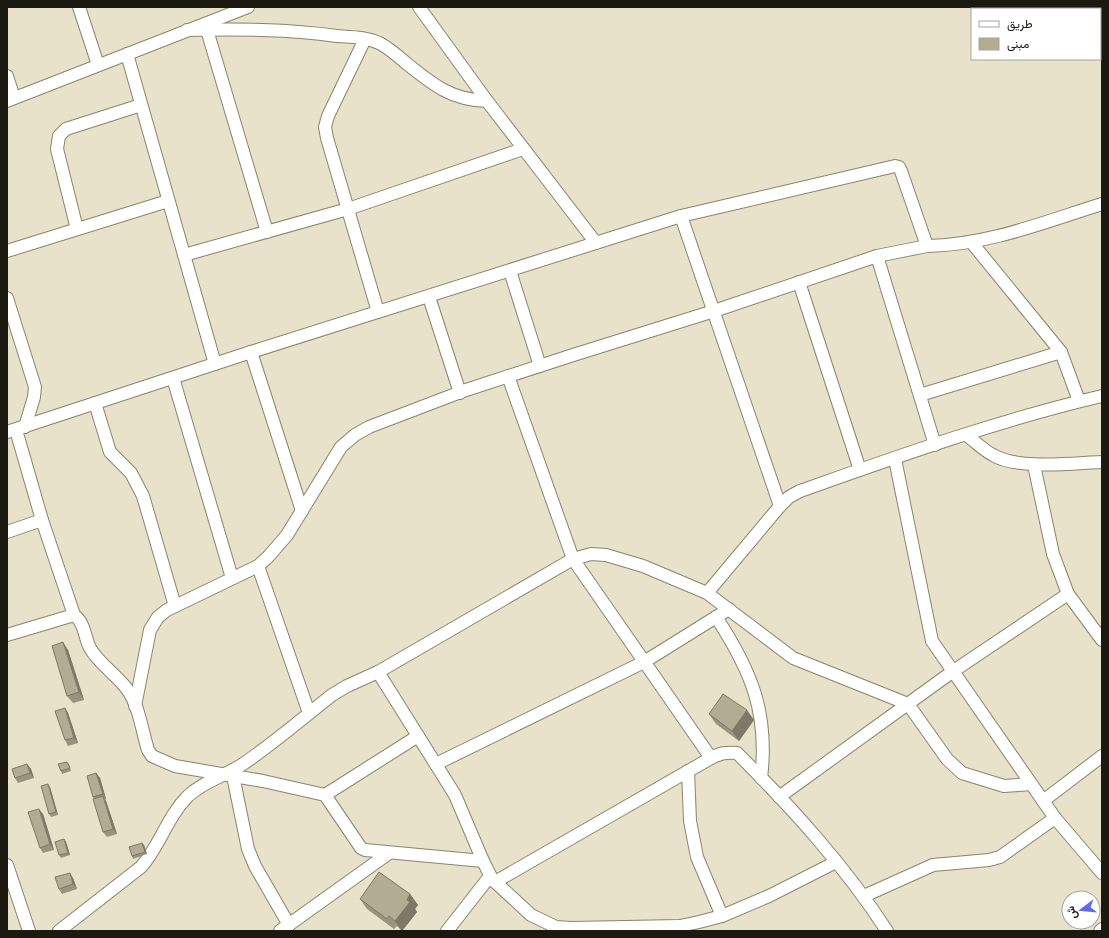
<svg xmlns="http://www.w3.org/2000/svg" width="1109" height="938" font-family="'Archivo Narrow',Vazirmatn,sans-serif">
	<style>
		.lines { fill: none; stroke-linecap: round; stroke-linejoin: round }
		.street-casing { stroke: #8a846d; stroke-width: 14 }
		.street { stroke: #fff; stroke-width: 12 }
		.wall { fill: #99947f }
		.shaded-wall { fill: #7d7868 }
		.building { fill: #b2ac94; stroke: #7d7868 }
	</style>
	<rect width="100%" height="100%" fill="#e9e2ca"/>
	<g class="lines">
		<defs>
			<g id="street">
				<path d="M79,7l19,58"/>
				<path d="M419,7l68,94 109,142"/>
				<path d="M187,30c51,-1 100,-1 150,6 14,1 31,1 44,8 9,5 17,12 25,19 26,21 45,37 81,38"/>
				<path d="M207,30l60,202"/>
				<path d="M365,39l-37,77 -3,11 2,11 51,174"/>
				<path d="M127,54l88,310"/>
				<path d="M7,76l7,22"/>
				<path d="M7,101l241,-94"/>
				<path d="M681,216l99,290"/>
				<path d="M77,229l-20,-80 2,-13 7,-7 75,-24"/>
				<path d="M972,243l89,109"/>
				<path d="M7,251l161,-50"/>
				<path d="M184,255l164,-46 175,-60"/>
				<path d="M877,256l58,189"/>
				<path d="M510,271l30,95"/>
				<path d="M799,282l61,188"/>
				<path d="M429,297l31,96"/>
				<path d="M7,298l28,89 -1,10 -9,30"/>
				<path d="M251,352l51,159"/>
				<path d="M508,376l65,183 138,199"/>
				<path d="M173,378l59,200"/>
				<path d="M920,395l141,-43 18,49"/>
				<path d="M95,403l15,49 21,21 12,23 32,110"/>
				<path d="M16,430l26,90 32,95c11,8 10,21 16,33 8,15 26,26 37,41 12,16 15,42 21,61l4,6 23,10 88,15 62,14 36,53 4,2 118,11"/>
				<path d="M7,432l244,-80 430,-136 214,-50 4,1 2,4 26,75c61,-1 117,-24 175,-42"/>
				<path d="M966,435c9,6 17,15 27,20 25,15 80,8 109,7"/>
				<path d="M895,459l37,182 123,177 47,55"/>
				<path d="M1034,465l19,89 15,40 34,46"/>
				<path d="M7,532l35,-12"/>
				<path d="M258,566l51,147"/>
				<path d="M707,593l73,-87 9,-9 11,-6c99,-35 199,-71 302,-95"/>
				<path d="M716,617c35,53 53,96 45,161"/>
				<path d="M7,635l67,-20"/>
				<path d="M378,672l77,123 28,66 9,18 39,36 25,12 15,1 109,-2 19,-4 23,-6 47,-20 67,-34"/>
				<path d="M135,706l15,-76 8,-13 9,-7 91,-44 10,-9 19,-22 54,-88 14,-12 14,-8 97,-37 104,-34 144,-45 163,-55 50,-10"/>
				<path d="M436,764l208,-102 85,-53"/>
				<path d="M688,771l2,50 7,36 25,59"/>
				<path d="M233,776l15,73 7,17 34,59"/>
				<path d="M325,795l93,-59"/>
				<path d="M779,797l173,-125 116,-78"/>
				<path d="M1043,801l59,-45"/>
				<path d="M7,865l22,66"/>
				<path d="M495,882l216,-124c9,-5 15,-6 26,-5 55,55 108,113 150,178"/>
				<path d="M864,896l69,-31 56,-5 11,-3 55,-39"/>
				<path d="M59,931l82,-64c19,-21 26,-50 47,-71 16,-15 37,-20 55,-32 31,-21 60,-46 89,-69l15,-9 31,-14 195,-113 18,-5 15,1 37,11 64,27 86,65 115,46 39,55 15,14 42,13 27,-2"/>
				<path d="M280,931l109,-78"/>
				<path d="M447,931l43,-55"/>
				<path d="M1100,931l2,-2"/>
			</g>
		</defs>
		<use href="#street" class="street-casing"/>
		<use href="#street" class="street"/>
	</g>
	<g class="wall">
		<path d="M68,650l16,50 -11,3 -6,-7z"/>
		<path d="M65,708l3,5 10,30 -10,3 -3,-6z"/>
		<path d="M709,714l45,6 -15,21 -23,-17z"/>
		<path d="M67,762l2,2 2,7 -9,3 -1,-3z"/>
		<path d="M27,764l4,5 3,9 -16,5 -3,-5z"/>
		<path d="M96,773l4,5 6,21 -1,1 1,1 11,33 -10,3 -4,-5 -9,-33 -1,-2z"/>
		<path d="M50,787l8,28 -7,2 -2,-3z"/>
		<path d="M43,814l11,36 -11,3 -3,-5z"/>
		<path d="M64,839l2,3 4,13 -9,3 -2,-3z"/>
		<path d="M142,843l2,2 3,9 -14,5 -1,-3z"/>
		<path d="M73,878l4,11 -15,5 -3,-5z"/>
		<path d="M410,894l8,11 -3,4 2,3 -15,19 -5,-5 -3,3 -27,-20 -7,-10z"/>
	</g>
	<g class="shaded-wall">
		<rect x="1072" y="7" width="3" height="2"/>
		<path d="M63,642l5,8 16,50 -5,-8z"/>
		<path d="M65,708l3,5 10,30 -4,-5z"/>
		<path d="M747,710l7,10 -15,21 -7,-10z"/>
		<path d="M27,764l4,5 3,9 -4,-5z"/>
		<path d="M96,773l4,5 6,21 -3,-5z"/>
		<path d="M48,784l2,3 8,28 -2,-3z"/>
		<path d="M103,796l3,5 11,33 -4,-5z"/>
		<path d="M39,809l4,5 11,36 -4,-6z"/>
		<path d="M64,839l2,3 4,13 -2,-2z"/>
		<path d="M142,843l2,2 3,9 -2,-2z"/>
		<path d="M70,873l3,5 4,11 -4,-5z"/>
		<path d="M410,894l8,11 -3,4 2,3 -15,19 -7,-10z"/>
	</g>
	<g class="building">
		<rect x="1048" y="7" width="24" height="2"/>
		<path d="M63,642l16,50 -12,4 -15,-50z"/>
		<path d="M723,694l24,16 -15,21 -23,-17z"/>
		<path d="M65,708l9,30 -9,2 -10,-29z"/>
		<path d="M67,762l3,6 -9,3 -3,-7z"/>
		<path d="M27,764l3,9 -15,5 -3,-9z"/>
		<path d="M96,773l7,21 -10,3 -6,-21z"/>
		<path d="M48,784l8,28 -7,2 -8,-28z"/>
		<path d="M103,796l10,33 -10,3 -10,-33z"/>
		<path d="M39,809l11,35 -10,4 -12,-36z"/>
		<path d="M64,839l4,14 -9,2 -4,-13z"/>
		<path d="M142,843l3,9 -13,4 -3,-9z"/>
		<path d="M379,872l31,22 -3,6 3,2 -15,19 -6,-5 -2,3 -27,-20z"/>
		<path d="M70,873l3,11 -14,5 -4,-12z"/>
	</g>
	<rect width="1109" height="938" fill="none" stroke="#1b1910" stroke-width="16"/>
	<rect x="971" y="8" width="130" height="52" fill="#ffffff" stroke="#a4a39f"/>
	<rect x="979" y="21" width="20" height="6" fill="#ffffff" stroke="#a4a39f"/>
	<text x="1007" y="28" font-size="12" fill="#1b1910">طريق</text>
	<rect x="979" y="38" width="20" height="12" fill="#b2ac94" stroke="#a4a39f"/>
	<text x="1007" y="48" font-size="12" fill="#1b1910">مبنى</text>
	<g transform="translate(1081 910) rotate(254)"><circle r="19" fill="#ffffff" stroke="#a4a39f"/>
	<path d="M0-3L7 15L0 10L-7 15Z" fill="#5e6de5"/>
	<text y="-6" font-size="11" font-weight="bold" text-anchor="middle" fill="#1b1910">ش</text>
	</g>
</svg>
